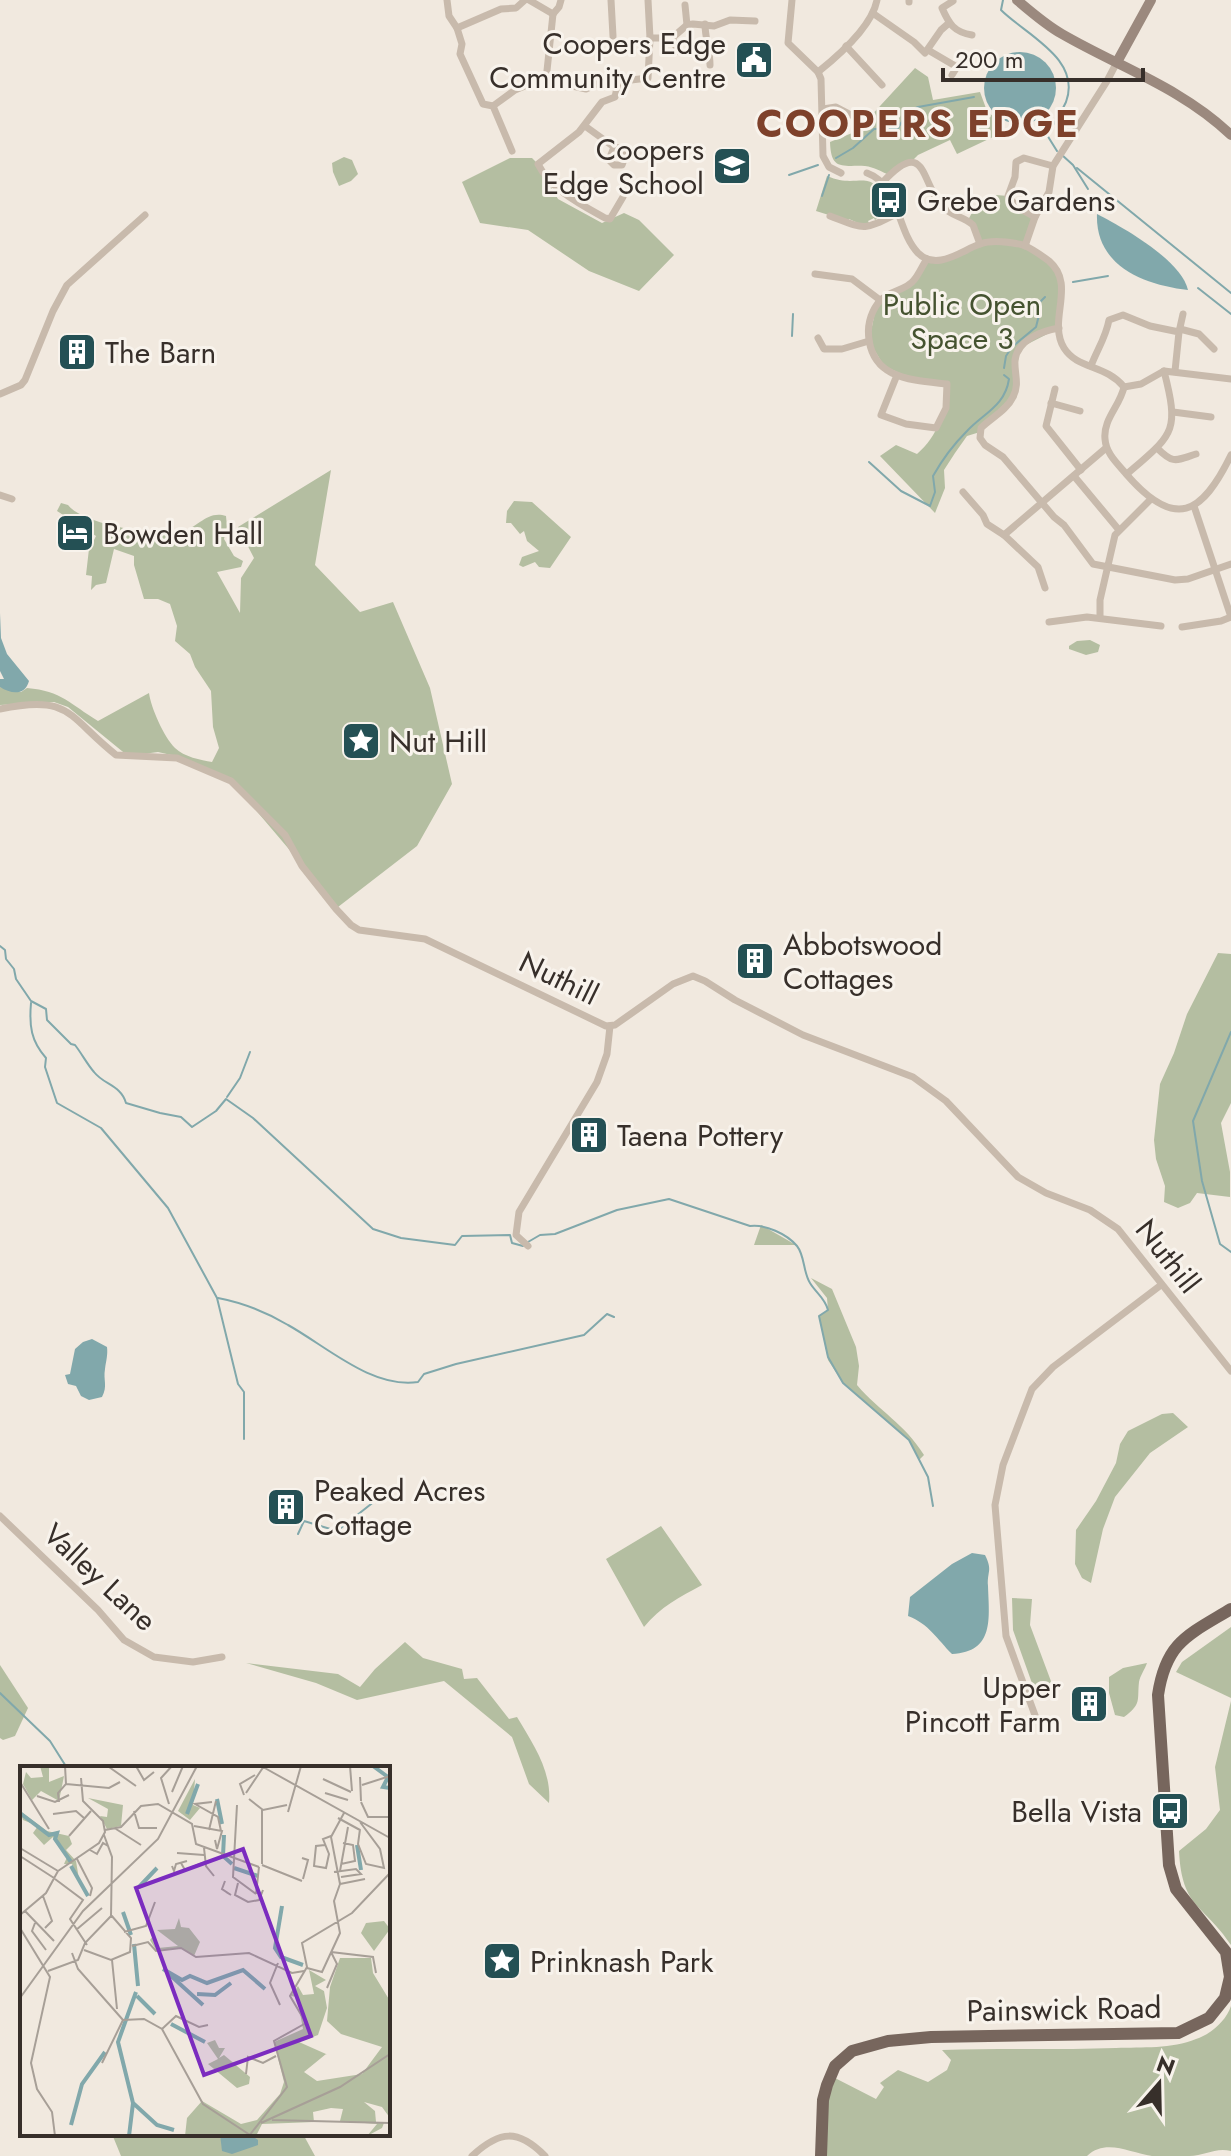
<svg xmlns="http://www.w3.org/2000/svg" width="1231" height="2156" font-family="Jost,sans-serif">
	<style>
		.green { fill: #b4bea1 }
		.water { fill: #81a8ab }
		.lines { fill: none; stroke-linecap: round; stroke-linejoin: round }
		.stream { stroke: #81a8ab; stroke-width: 2 }
		.street { stroke: #c8baac; stroke-width: 7 }
		.secondary { stroke: #9b897e; stroke-width: 10 }
		.primary { stroke: #77665d; stroke-width: 12 }
		.labels { text-anchor: middle; dominant-baseline: central; stroke-width: 6; stroke-linejoin: round; paint-order: stroke }
		.poi-label { font-size: 30px; fill: #372f2a; stroke: #f8f3ec; text-anchor: start }
		.park-label { font-size: 30px; fill: #455330; stroke: #f8f3ec }
		.street-label { font-size: 30px; fill: #372f2a; stroke: #f8f3ec }
		.district-label { font-size: 38px; font-weight: bold; letter-spacing: 2px; fill: #7e412b; stroke: #f8f3ec }
		.inset-river { fill: none; stroke: #81a8ab; stroke-width: 4 }
		.inset-road { fill: none; stroke: #a79f97; stroke-width: 2 }
		.view { fill: #7b2cbf; fill-opacity: 0.15; stroke: #7b2cbf; stroke-width: 4 }
		.inset-edge { fill: none; stroke: #372f2a; stroke-width: 4 }
	</style>
	<rect width="100%" height="100%" fill="#f1e9df"/>
	<g class="green">
		<path d="M915,68l13,9 5,23 47,-8 7,19 15,13 -9,13 -36,17 -7,-14 -32,15 -7,7 -22,13c-7,-3 -15,-8 -24,-9 -23,-1 -34,5 -35,-24l27,-11z"/>
		<path d="M344,157l8,3 6,14 -7,7 -12,5 -6,-14 -1,-9z"/>
		<path d="M510,158h22l6,6 20,35 44,24 22,-10 15,7 35,35 -35,36 -50,-20 -61,-41 -48,-7 -18,-41z"/>
		<path d="M827,176c34,15 44,-14 62,33l-14,11 -1,-2 -6,3 1,2 -9,1 -11,-5 -1,2 -32,-10z"/>
		<path d="M996,195l12,1 27,21 -10,29 12,6 24,25 -2,51 -39,20 -7,49 -33,35 -13,4 -12,17 -11,17 1,18 -10,25 -55,-57 16,-11 21,9c21,-18 29,-43 30,-70l-32,-4 -31,-14 -15,-25 7,-34 36,-25 15,-23 9,2 44,-17 -12,-24 10,-18z"/>
		<path d="M331,470l-16,95 45,47 33,-10 37,86 22,96 -35,62 -79,61 -107,-126 -51,-24 -22,-5 -30,4 -60,-49 -14,-5 -54,3v-18l21,5 6,-4c35,3 43,16 71,33l51,-28c2,15 15,44 26,55 9,9 26,12 37,14l7,-14 -6,-21 -2,-36 -16,-24 -5,-13 -15,-13 2,-15 -7,-22 -12,-5h-14l-10,-34v-9l-20,-7 -8,34 -10,2 -5,5 1,-14 -6,-1 4,-35 3,2 3,-6 -39,-25 4,-8 7,2c14,19 89,32 113,27 17,-4 26,-22 45,-16l1,11 -3,12 10,17 9,5 -2,6 -24,5 23,41 1,-35 13,-20 -16,-31z"/>
		<path d="M514,501l18,1 39,35 -21,31 -11,-1 -4,-5 -12,5 -4,-2 3,-8 17,-6 -12,-10 -3,-10 -4,3 -9,-11h-5l1,-12z"/>
		<path d="M1090,640l10,5 -2,7 -12,3 -17,-6v-3l8,-5z"/>
		<path d="M1218,953l13,1v149l-10,20 9,49v25l-33,-4 -7,10 -12,5 -14,-6 1,-16 -9,-27 -2,-19 6,-56 14,-31 13,-39z"/>
		<path d="M761,1225l35,20h-42z"/>
		<path d="M811,1278l21,11 24,58 3,19 -2,19c23,27 47,38 67,70l-5,5 -10,-20 -66,-57 -15,-23 -9,-44 9,-6 -1,-12z"/>
		<path d="M1173,1413l15,14 -38,26 -35,44 -12,32 -12,54 -9,-5 -7,-14 1,-34 20,-29 20,-38 4,-19 8,-13 34,-17z"/>
		<path d="M661,1526l41,59c-22,12 -42,22 -58,42l-38,-68z"/>
		<path d="M1012,1598l20,1 -2,26 25,67 -22,-6 -20,-56z"/>
		<path d="M1231,1627v71l-55,-26 6,-10z"/>
		<path d="M405,1642l18,16 39,11 2,10 13,-1 32,41 8,-2c16,27 35,54 32,86l-20,-19 -17,-47 -68,-56 -87,19 -41,-17 -70,-20 92,11 22,13 15,-18z"/>
		<path d="M1147,1663c-2,6 -7,13 -8,19 -2,18 3,22 -15,35l-9,-2 -6,-22v-16l14,-9z"/>
		<path d="M0,1665l28,43 -13,28 -12,4 -3,-2z"/>
		<path d="M1231,1701v244c-28,-42 -49,-36 -52,-94l27,-22 14,-19 -5,-43z"/>
		<path d="M1231,2006v145c-16,-4 -26,5 -42,5 -12,0 -25,0 -37,0 -22,-3 -46,-18 -65,0h-262l3,-63 5,-16 43,22 8,-12 -4,-4 18,-13 30,12 19,-12 4,-10 -9,-10c58,-2 116,0 174,-2 26,-1 56,1 80,-9 15,-5 30,-18 35,-33z"/>
		<path d="M112,2134h191l12,22h-194z"/>
	</g>
	<g class="water">
		<circle cx="1020" cy="88" r="36"/>
		<path d="M1097,214c27,14 84,46 91,76 -44,-5 -93,-24 -91,-76z"/>
		<path d="M0,613l1,25 6,16 22,27c-4,15 -18,13 -29,6v-8h4l-4,-8z"/>
		<path d="M92,1339l15,8c1,8 -1,14 -2,22 -2,11 3,17 -3,28l-13,3 -8,-4 -5,-10 -8,-2 -3,-9 5,-1 5,-25 8,-7z"/>
		<path d="M972,1553l13,2c8,16 2,16 3,31 1,32 7,66 -36,68 -15,-15 -23,-30 -44,-38l2,-19 42,-33z"/>
		<path d="M220,2134h29l9,6v5l-26,9 -10,-3z"/>
	</g>
	<g class="lines">
		<g class="stream">
			<path d="M1003,0l-2,10c25,25 81,49 65,92 -5,11 -13,23 -19,33l10,16"/>
			<path d="M1062,155l11,10 15,24"/>
			<path d="M836,158l17,-10 21,-19 24,-1 10,-16 10,-5 56,-10"/>
			<path d="M1077,168l154,125"/>
			<path d="M789,175l29,-10"/>
			<path d="M822,196l7,-21"/>
			<path d="M1073,282l35,-6"/>
			<path d="M1198,288l33,26"/>
			<path d="M792,336l1,-22"/>
			<path d="M1004,368l2,-12 6,-9 24,-20 3,-12 -3,-9 9,-9"/>
			<path d="M869,462l32,29 29,15 5,-14 -2,-16c9,-16 21,-32 34,-45 17,-18 38,-25 42,-52l-5,-4"/>
			<path d="M0,946l5,4 1,9 8,10 2,10 15,22 15,8 1,11 24,24 4,1c7,9 12,19 19,27 10,13 27,13 32,31l34,10 21,4 11,10 24,-16 10,-12 27,19 120,111 28,9 54,7 7,-9 48,-1 2,8 11,3"/>
			<path d="M31,1003c-2,23 0,38 15,55l-1,9 12,36 44,25 67,80 49,90 21,86 6,8v47"/>
			<path d="M1231,1032l-38,89 9,60 18,63 11,8"/>
			<path d="M227,1097l13,-19 10,-26"/>
			<path d="M528,1242l12,-7 15,-1 62,-24 52,-11 81,27c15,-2 37,8 47,20 8,10 6,26 13,37 6,10 15,15 18,27l-9,6 9,41 15,26 66,57 19,37 5,29"/>
			<path d="M218,1298c26,5 48,14 70,27 38,21 84,64 130,57l6,-8 32,-10 128,-29 23,-21 7,3"/>
			<path d="M298,1534l6,-13 33,10 53,-42"/>
			<path d="M0,1693l50,48 17,27"/>
		</g>
		<g class="street">
			<path d="M447,0l2,16 8,12 5,16 -2,10 23,50 10,2 19,45"/>
			<path d="M529,0l24,14"/>
			<path d="M611,0l2,36"/>
			<path d="M792,0l-4,43 30,29 3,7 2,77 6,11 12,6"/>
			<path d="M953,1l-11,7c7,16 12,24 30,27"/>
			<path d="M909,2v-2"/>
			<path d="M685,5l2,20"/>
			<path d="M553,14l6,-7 2,-7"/>
			<path d="M874,14l40,28 11,11 16,-23 8,-7"/>
			<path d="M705,24c0,14 5,26 5,41"/>
			<path d="M457,28l44,-19 15,-1 9,-8"/>
			<path d="M650,38h22l15,-13 6,-1 21,2 16,-6 25,1"/>
			<path d="M672,38l6,13"/>
			<path d="M846,46l36,39"/>
			<path d="M928,50l29,17 -5,8"/>
			<path d="M818,72c20,-16 54,-46 59,-72"/>
			<path d="M546,80l7,-66"/>
			<path d="M618,83l-3,14 -13,5 -23,30 -41,32c12,25 44,41 67,54l5,1 13,-22"/>
			<path d="M493,106l22,-16 22,-9 9,-1 40,9 11,-5 51,-6 2,-40 -2,-38"/>
			<path d="M823,109l13,-2 19,10"/>
			<path d="M585,126l29,21 6,1 6,6 -4,11h-8l-5,-5 5,-13"/>
			<path d="M867,173c33,12 29,57 51,80 19,19 44,-3 62,-9 13,-5 30,-2 43,1 10,4 18,10 26,16 28,24 -2,59 15,87 14,22 41,16 60,39"/>
			<path d="M883,182c43,-46 38,0 58,23 9,11 22,11 32,20l7,19"/>
			<path d="M830,216c37,14 32,15 68,-3"/>
			<path d="M1035,217l-18,-10 -9,-11 7,-19 1,-15 8,-4 29,8"/>
			<path d="M1025,246l10,-29 14,-25 4,-26 54,-85 10,-19"/>
			<path d="M815,274l37,5 28,21"/>
			<path d="M1059,328c-18,3 -41,12 -44,32 -1,13 5,24 -2,37 -6,13 -22,21 -32,31l-1,10 5,7 18,12 51,60 10,8 29,39 82,16 13,-1 43,-15"/>
			<path d="M1180,329l19,5 15,15"/>
			<path d="M1179,332l4,-18"/>
			<path d="M818,338l6,11h18l27,-8"/>
			<path d="M1091,366c6,-16 15,-29 18,-46l14,-5 27,11 29,6 -4,39"/>
			<path d="M897,375l-16,40 25,9 30,4 10,-20 1,-24c-18,-2 -38,-3 -55,-11 -26,-13 -30,-48 -14,-70 10,-13 28,-12 36,-23 5,-6 8,-14 13,-21"/>
			<path d="M1124,387c-4,19 -21,32 -19,52 1,15 13,25 22,36 48,55 75,40 104,-20"/>
			<path d="M1124,387l17,-3 23,-13 67,8"/>
			<path d="M1055,389l-9,37 35,44"/>
			<path d="M0,394l21,-9 4,-5 28,-69 14,-26 78,-70"/>
			<path d="M1051,403l29,8"/>
			<path d="M1173,412l38,5"/>
			<path d="M1157,448c16,16 18,13 39,6"/>
			<path d="M1127,474c46,-40 53,-41 37,-103"/>
			<path d="M1074,476l45,54"/>
			<path d="M963,492l20,23 4,9 17,11 34,32 7,21"/>
			<path d="M0,495l12,4"/>
			<path d="M1194,506l37,111"/>
			<path d="M1004,535l102,-87"/>
			<path d="M1100,617v-17l15,-65 36,-36"/>
			<path d="M1049,622l38,-5 74,9"/>
			<path d="M1182,627l39,-6 10,-4"/>
			<path d="M0,709c71,-15 67,7 116,46l61,3 54,23 54,54 17,31 34,43 15,16 8,5 66,9 181,87 9,-1 58,-41 20,-8 12,5 30,19 68,35 110,42 33,24 72,76 28,16 44,17 28,19 113,142"/>
			<path d="M528,1246l-12,-11 3,-23 78,-130 10,-28 3,-28"/>
			<path d="M0,1516l98,94 26,30 30,17 39,5 29,-5"/>
			<path d="M1036,1718l-30,-82 -11,-131 8,-40 29,-76 21,-22 108,-82"/>
			<path d="M472,2156c28,-26 46,-27 73,0"/>
		</g>
		<g class="secondary">
			<path d="M1017,0c14,12 29,25 45,34 57,33 120,54 169,101"/>
			<path d="M1117,62l34,-62"/>
		</g>
		<path class="primary" d="M821,2156l2,-56 4,-15 8,-19 17,-15 36,-10 43,-4 247,-4 31,-15 16,-20 5,-21 -4,-25 -50,-63 -7,-24 -11,-170c8,-53 30,-60 73,-86"/>
	</g>
	<defs>
		<symbol id="civic-square" viewBox="-11 -11 22 22"><rect x="-9" y="-9" width="18" height="18" rx="4" fill="#245054" stroke="#f8f3ec"/><path d="M-.6-6.5H3V-4.5H.6V-3L4-1V1h2V6H-6V1h2V-1L-.6-3ZM-1.2 2.5V6h2.4V2.5Z" fill="#fff"/></symbol>
		<symbol id="school-square" viewBox="-11 -11 22 22"><rect x="-9" y="-9" width="18" height="18" rx="4" fill="#245054" stroke="#f8f3ec"/><path d="M0-5L7-2L0 1L-7-2ZM-4 1L0 2.5L4 1V4Q0 6-4 4Z" fill="#fff"/></symbol>
		<symbol id="bus-square" viewBox="-11 -11 22 22"><rect x="-9" y="-9" width="18" height="18" rx="4" fill="#245054" stroke="#f8f3ec"/><path d="M-5-6H5V4H4V6H2V4H-2V6H-4V4H-5ZM-3.5-4V0h7V-4ZM-3.5 1.2v1.5H-2V1.2ZM2 1.2v1.5H3.5V1.2Z" fill="#fff"/></symbol>
		<symbol id="building-square" viewBox="-11 -11 22 22"><rect x="-9" y="-9" width="18" height="18" rx="4" fill="#245054" stroke="#f8f3ec"/><path d="M-4-6H4V6H1V3H-1V6H-4ZM-2.5-4.3h1.7v1.8h-1.7ZM.8-4.3h1.7v1.8H.8ZM-2.5-1h1.7V.8h-1.7ZM.8-1h1.7V.8H.8Z" fill="#fff"/></symbol>
		<symbol id="hotel-square" viewBox="-11 -11 22 22"><rect x="-9" y="-9" width="18" height="18" rx="4" fill="#245054" stroke="#f8f3ec"/><path d="M-6-4.5h1.5V1H6V5H4.5V3h-9V5H-6ZM-4 0a1.8 1.8 0 1 1 3.6 0ZM.5 0V-2.5h3Q6-2.5 6 0Z" fill="#fff"/></symbol>
		<symbol id="sight-square" viewBox="-11 -11 22 22"><rect x="-9" y="-9" width="18" height="18" rx="4" fill="#245054" stroke="#f8f3ec"/><path d="M0-6L1.8-2.2L6-1.7L2.9 1.2L3.7 5.4L0 3.3L-3.7 5.4L-2.9 1.2L-6-1.7L-1.8-2.2Z" fill="#fff"/></symbol>
	</defs>
	<g fill-rule="evenodd">
		<use href="#civic-square" x="732" y="38" width="44" height="44"/>
		<use href="#school-square" x="710" y="144" width="44" height="44"/>
		<use href="#bus-square" x="867" y="178" width="44" height="44"/>
		<use href="#building-square" x="55" y="330" width="44" height="44"/>
		<use href="#hotel-square" x="53" y="511" width="44" height="44"/>
		<use href="#sight-square" x="339" y="719" width="44" height="44"/>
		<use href="#building-square" x="733" y="939" width="44" height="44"/>
		<use href="#building-square" x="567" y="1113" width="44" height="44"/>
		<use href="#building-square" x="264" y="1485" width="44" height="44"/>
		<use href="#building-square" x="1067" y="1682" width="44" height="44"/>
		<use href="#bus-square" x="1148" y="1789" width="44" height="44"/>
		<use href="#sight-square" x="480" y="1939" width="44" height="44"/>
	</g>
	<g class="labels">
		<g class="poi-label">
			<text x="726" y="43" text-anchor="end">Coopers Edge<tspan x="726" dy="34">Community Centre</tspan></text>
			<text x="704" y="149" text-anchor="end">Coopers<tspan x="704" dy="34">Edge School</tspan></text>
			<text x="917" y="200">Grebe Gardens</text>
			<text x="105" y="352">The Barn</text>
			<text x="103" y="533">Bowden Hall</text>
			<text x="389" y="741">Nut Hill</text>
			<text x="783" y="944">Abbotswood<tspan x="783" dy="34">Cottages</tspan></text>
			<text x="617" y="1135">Taena Pottery</text>
			<text x="314" y="1490">Peaked Acres<tspan x="314" dy="34">Cottage</tspan></text>
			<text x="1061" y="1687" text-anchor="end">Upper<tspan x="1061" dy="34">Pincott Farm</tspan></text>
			<text x="1142" y="1811" text-anchor="end">Bella Vista</text>
			<text x="530" y="1961">Prinknash Park</text>
		</g>
		<g class="park-label">
			<text x="962" y="304">Public Open<tspan x="962" dy="34">Space 3</tspan></text>
		</g>
		<g class="street-label">
			<text transform="translate(559 978) rotate(26)">Nuthill</text>
			<text transform="translate(1168 1256) rotate(52)">Nuthill</text>
			<text transform="translate(100 1577) rotate(43)">Valley Lane</text>
			<text transform="translate(1064 2009) rotate(-1)">Painswick Road</text>
		</g>
		<g class="district-label">
			<text x="918" y="123">COOPERS EDGE</text>
		</g>
	</g>
	<g transform="translate(20 1766)">
		<rect width="370" height="370" fill="#f1e9df"/>
		<path d="M20,0h9v16l15,-6 -5,25 -18,-10 -9,9 -9,-16 3,-12 5,6 12,-1zM175,13l-2,26 7,3 -10,12 -12,-9zM68,32l35,7 -2,21 -14,3 -7,-13 7,1 1,-8zM0,45l27,20 22,5 3,8 -6,6 10,11 3,18 -7,-15h-8l4,-9 -7,-10 -8,-8 -9,8 -11,-12 5,-7 -15,-6zM159,152l2,9 8,1 11,14 -6,14 -13,-8 -25,2 -6,-10 3,-4 5,12 20,-2 -21,-16 18,-1zM364,155l6,8 -16,22 -13,-18 5,-10zM320,192h31l2,15 17,28v117l-8,-11 -18,-5 11,9 1,11 8,1 -2,5 -15,8 10,-12 -37,-3 3,-12 -12,-1 -18,4 1,10 -52,2 -6,12h-71l2,-18 15,-17 39,23 16,-4 23,-26 4,-12 -10,-40 29,-13 -6,-32 -6,-1 7,-10 5,9 11,-1 -5,-24 17,10 -11,6 9,5 3,17 -9,27 -19,7 36,16 -9,-4 -22,18 13,9 45,-7 20,-27 -41,-13 -14,-13 3,-34zM195,274l4,8h6l-6,10 5,-3 26,22 -1,7 -12,4 -29,-24 10,-5 -11,-16z" fill="#b4bea1"/>
		<path class="inset-river" d="M353,0l15,11 -5,10 7,1M197,33l5,25M0,47l29,22 8,-2 -2,6 16,23M167,48l11,-30M204,69l-1,21 9,8M337,79l4,25M51,100l17,30M214,102l24,8M119,121l18,-19M262,140l-7,42 6,9 22,8M103,146l8,23M114,178l4,42M143,203l19,11 8,-4 17,7 36,-13 22,19M150,209l33,30M177,228l18,1 16,-12M117,230l18,18M151,258l34,18M113,337l24,22 17,5M51,359l11,-41 23,-32M109,370l4,-33 -15,-61 18,-50"/>
		<path class="inset-road" d="M116,0l8,14 10,-8M330,0l2,25M89,1l27,19M243,1l127,71M340,11l1,24M303,13l28,13M0,16l29,47M46,18l43,4 11,-6M342,19l28,-9M152,26l11,-26M226,27l18,-27M305,27l23,7M224,29l-4,-11 15,-9M17,30l18,6 14,-7M229,33l14,11 24,-5M39,36l-1,-9 8,-9 -1,-18M192,36l-17,2 23,13 3,14M341,36l7,15h22M149,38l-8,-26 11,-12M217,39l-4,72 23,17M114,45l5,17h18M268,46l13,-46M33,48l23,-3 8,7M318,52l22,12M340,56l20,27 4,19 -18,-4 -8,-20 2,-15M174,60l28,5 -5,18 -2,-9M96,63l25,16M85,64l16,-3 20,-21 17,-2 34,20 4,20 63,23M189,64l7,-29M49,70l22,-25M305,79l-9,1 -2,20 12,2 3,-14 -6,-15 8,-3M0,82l38,23M184,82l2,18 8,10M70,84l7,4 6,-11 5,3M157,87l27,2M0,90l34,22M282,92l6,2 -5,19M57,93l15,29 -2,8M161,97l4,7 20,-8M242,98v-55M321,98l14,-3 -2,-16 -10,-2M242,99l40,16M152,100l2,5 2,-7 11,-3M38,105l41,-28 6,-11 -2,-11 -20,-20 -2,-23M320,105l8,-44M314,106l22,-3 5,5 -20,3M35,113l28,21 -13,19 17,26M205,115l-3,8 9,6 -5,-3M218,117l-3,12 13,7 11,-2 4,-10M320,118l25,-5M236,128l3,-27M23,130l9,25 -7,7M5,145l29,30M0,149l26,-22 12,-22M15,157l-3,8 14,19M0,162l30,49 -19,86 6,26 15,23 3,24M56,164l26,-22M104,166l22,-6 9,-24M112,180l16,-4 8,9 25,-3 15,9 53,-4 43,20 12,-2M64,184l27,10 19,-8 1,-14 -20,-23M311,186l42,5 3,16M52,187l6,16 45,51M92,194l5,49M258,197l-8,20 10,22M287,202l15,4 18,-39 -6,-32 6,-17 -9,-47 13,-24M28,205l30,-11 7,-17 26,-27 1,-59 -8,-22M307,222l10,-24 -6,-12M0,232l63,-87 75,-72 39,-73M103,254l21,-1 18,10 41,75 47,31M142,263l14,-13 23,11 9,-2M82,297l21,-43M226,308l2,-17 15,6 13,-7M252,354l118,3M241,357l79,-36 50,-33M229,370l38,-49 -13,-46 32,-18 -16,-27 17,-29 -5,-24 50,-30 38,-40"/>
		<path class="view" d="M223,83l68,187 -107,39 -68,-187z"/>
		<rect width="370" height="370" class="inset-edge"/>
	</g>
	<g transform="translate(1159 2084) rotate(20)" stroke="#f8f3ec" stroke-width="6" paint-order="stroke">
	<path d="M0-6L14 30L0 20L-14 30Z" fill="#372f2a"/>
	<text y="-12" font-size="22" font-weight="bold" text-anchor="middle" fill="#372f2a">N</text>
	</g>
	<path d="M943 68v12h200v-12" fill="none" stroke="#372f2a" stroke-width="4"/>
	<text x="955" y="68" font-size="24" fill="#372f2a" stroke="#f8f3ec" stroke-width="6" paint-order="stroke">200 m</text>
</svg>
